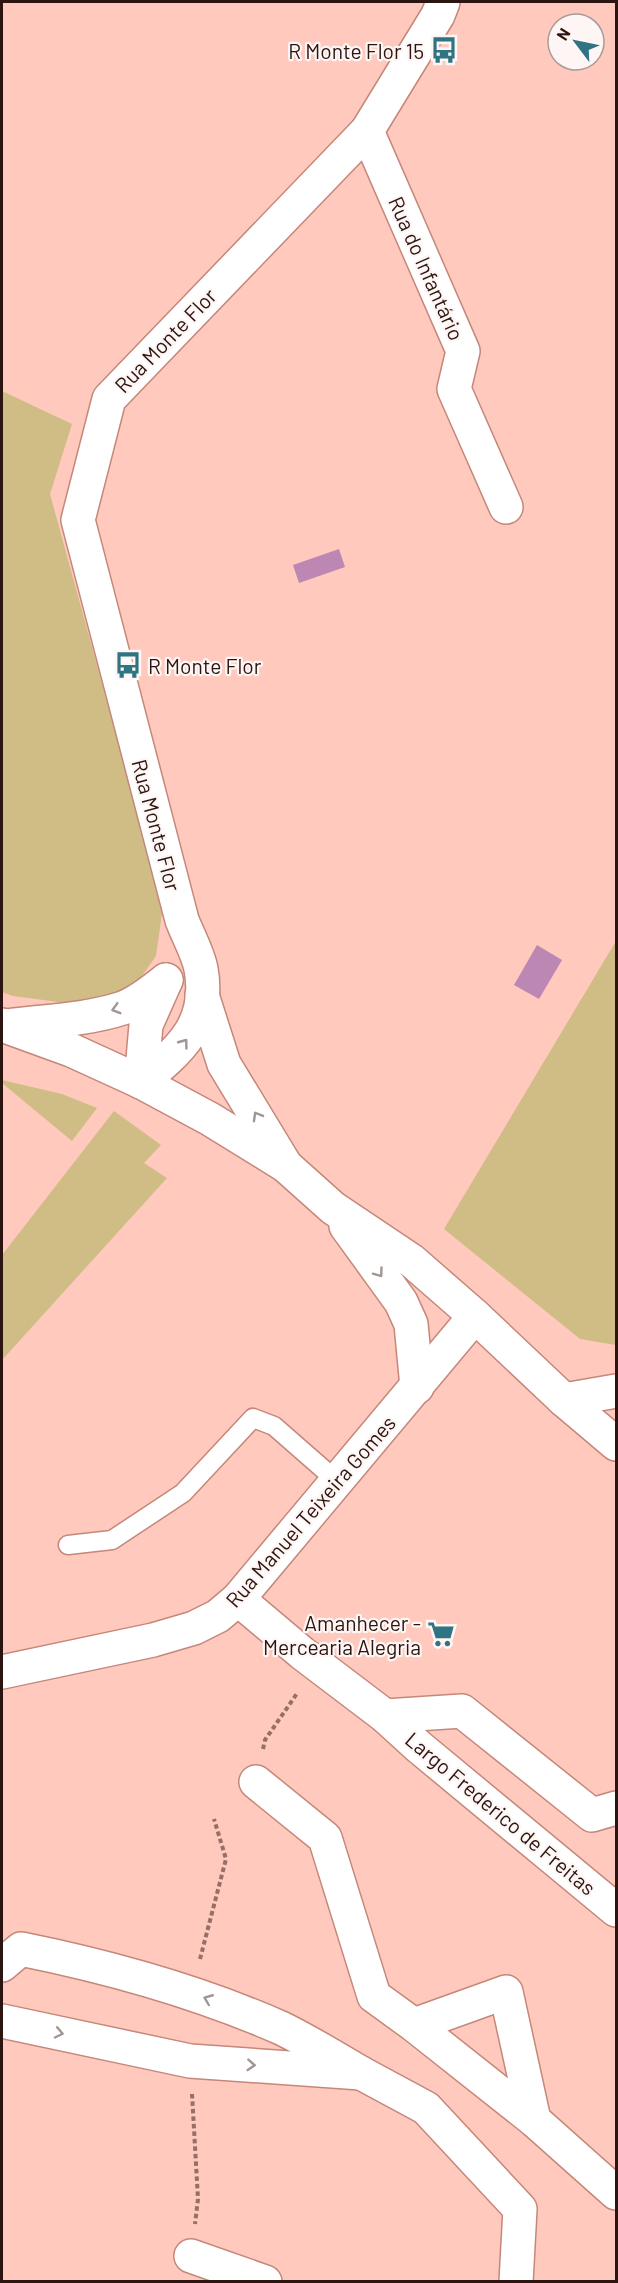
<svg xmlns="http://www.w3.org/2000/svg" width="618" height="2283" font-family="Barlow,sans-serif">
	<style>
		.green { fill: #cfbd85 }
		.water { fill: #bc87b3 }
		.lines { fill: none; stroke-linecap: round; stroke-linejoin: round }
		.lane-casing { stroke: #c5877a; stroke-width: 21 }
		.street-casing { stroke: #c5877a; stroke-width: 36 }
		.secondary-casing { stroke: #c5877a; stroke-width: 36 }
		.path { stroke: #966f67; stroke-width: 4; stroke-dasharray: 4.5 3; stroke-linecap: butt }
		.lane { stroke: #fff; stroke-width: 18 }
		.street { stroke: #fff; stroke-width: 33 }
		.secondary { stroke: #fff; stroke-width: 33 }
		.oneway { stroke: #a09693 }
		.labels { text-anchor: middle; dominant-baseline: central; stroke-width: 4.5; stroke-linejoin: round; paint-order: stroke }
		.poi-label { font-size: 21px; fill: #2c1510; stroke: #fef6f5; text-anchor: end }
		.street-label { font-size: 21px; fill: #2c1510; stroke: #fef6f5 }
	</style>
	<rect width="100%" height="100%" fill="#ffc9bd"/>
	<g class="green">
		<path d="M2,391l70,33 -22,70 113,412 -7,50 -24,34 -43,16 -76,-10 -11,-4z"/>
		<path d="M616,941v404l-36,-6 -136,-110z"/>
		<path d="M2,1080l60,14 35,14 -25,33 -70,-58z"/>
		<path d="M114,1111l47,34 -17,18 23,15 -165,182v-105z"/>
	</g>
	<g class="water">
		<path d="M339,549l6,18 -46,16 -6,-18z"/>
		<path d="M537,945l25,15 -23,39 -25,-14z"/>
	</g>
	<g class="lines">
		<defs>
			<path id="lane" d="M68,1545l44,-5 71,-47 70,-75 21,8 64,56"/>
			<g id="street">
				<path d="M367,131l96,220 -9,38 52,118"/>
				<path d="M202,995l22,69 62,102"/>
				<path d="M7,1026c38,-5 79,-6 116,-18 16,-6 30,-18 43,-28"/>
				<path d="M141,1082c39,-32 70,-58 60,-113 -3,-16 -13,-33 -19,-49l-104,-400 31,-121 258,-268 71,-116 5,-13"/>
				<path d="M141,1082l5,-57 20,-45"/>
				<path d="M564,1400l52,-9"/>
				<path d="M238,1599l64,54 83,63 34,31 197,163"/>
				<path d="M2,1672l151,-32 41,-12 24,-12 20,-17 237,-283"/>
				<path d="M385,1716l77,-5 130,104 24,-7"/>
				<path d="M256,1782l69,56 49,158 40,29 120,95 82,73"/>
				<path d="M2,1965l19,-16c89,18 176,42 260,79 27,13 54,30 80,45l-171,-12 -188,-40"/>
				<path d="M414,2025l92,-33 28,128"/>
				<path d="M361,2073l65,35 94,101 -4,73"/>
				<path d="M191,2256l74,26"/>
			</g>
			<g id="secondary">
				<path d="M2,1025l69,25 70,32 69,37 76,47 47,42 79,53 63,55 89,84 52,44"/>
				<path d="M346,1226l55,76 10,22 6,63"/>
			</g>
		</defs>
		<use href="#lane" class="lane-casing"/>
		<use href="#street" class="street-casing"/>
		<use href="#secondary" class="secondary-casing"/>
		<g class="path">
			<path d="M263,1749l2,-9 33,-48"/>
			<path d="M200,1959l26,-100 -12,-40"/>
			<path d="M192,2094l6,105 -3,25"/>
		</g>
		<use href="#lane" class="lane"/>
		<use href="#street" class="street"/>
		<use href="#secondary" class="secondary"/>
	</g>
	<defs><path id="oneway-chevron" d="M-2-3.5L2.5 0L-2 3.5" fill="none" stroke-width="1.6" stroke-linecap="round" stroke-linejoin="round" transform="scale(1.5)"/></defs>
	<g class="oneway">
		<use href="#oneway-chevron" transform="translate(116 1009) rotate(164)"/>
		<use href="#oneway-chevron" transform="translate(184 1043) rotate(-53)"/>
		<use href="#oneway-chevron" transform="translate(257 1116) rotate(-120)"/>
		<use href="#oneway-chevron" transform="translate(379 1273) rotate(54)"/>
		<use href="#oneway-chevron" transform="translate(208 1999) rotate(-158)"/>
		<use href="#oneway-chevron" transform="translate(59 2033) rotate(12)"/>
		<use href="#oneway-chevron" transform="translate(251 2065) rotate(4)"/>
	</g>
	<defs>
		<symbol id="bus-bare" viewBox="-9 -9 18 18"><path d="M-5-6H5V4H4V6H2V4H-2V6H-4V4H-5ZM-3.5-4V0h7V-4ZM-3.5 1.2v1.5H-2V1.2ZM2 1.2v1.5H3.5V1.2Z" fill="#2e7482" stroke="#fef6f5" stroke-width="2.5" paint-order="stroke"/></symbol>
		<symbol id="supermarket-bare" viewBox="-9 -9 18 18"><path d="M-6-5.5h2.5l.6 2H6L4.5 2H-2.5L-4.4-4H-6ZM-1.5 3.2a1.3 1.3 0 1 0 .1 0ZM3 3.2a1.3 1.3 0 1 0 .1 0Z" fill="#2e7482" stroke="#fef6f5" stroke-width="2.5" paint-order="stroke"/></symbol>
	</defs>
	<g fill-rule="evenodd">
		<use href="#bus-bare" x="425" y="31" width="38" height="38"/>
		<use href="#bus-bare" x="109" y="646" width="38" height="38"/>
		<use href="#supermarket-bare" x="422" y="1615" width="38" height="38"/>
	</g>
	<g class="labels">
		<g class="poi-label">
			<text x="424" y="50">R Monte Flor 15</text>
			<text x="148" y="665" text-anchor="start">R Monte Flor</text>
			<text x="421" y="1622">Amanhecer -<tspan x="421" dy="24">Mercearia Alegria</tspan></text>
		</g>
		<g class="street-label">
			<text transform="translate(427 268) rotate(66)">Rua do Infantário</text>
			<text transform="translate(165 340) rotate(-46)">Rua Monte Flor</text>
			<text transform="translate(157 825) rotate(75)">Rua Monte Flor</text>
			<text transform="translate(310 1511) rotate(-49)">Rua Manuel Teixeira Gomes</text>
			<text transform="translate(501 1813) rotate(40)">Largo Frederico de Freitas</text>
		</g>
	</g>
	<rect width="618" height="2283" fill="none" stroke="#2c1510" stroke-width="6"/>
	<g transform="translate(576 42) rotate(302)"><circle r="28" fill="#fef6f5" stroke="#aa9c99" stroke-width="1.5"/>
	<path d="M0-4.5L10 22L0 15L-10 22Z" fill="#2e7482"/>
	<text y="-9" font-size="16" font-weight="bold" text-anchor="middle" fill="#2c1510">N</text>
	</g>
</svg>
